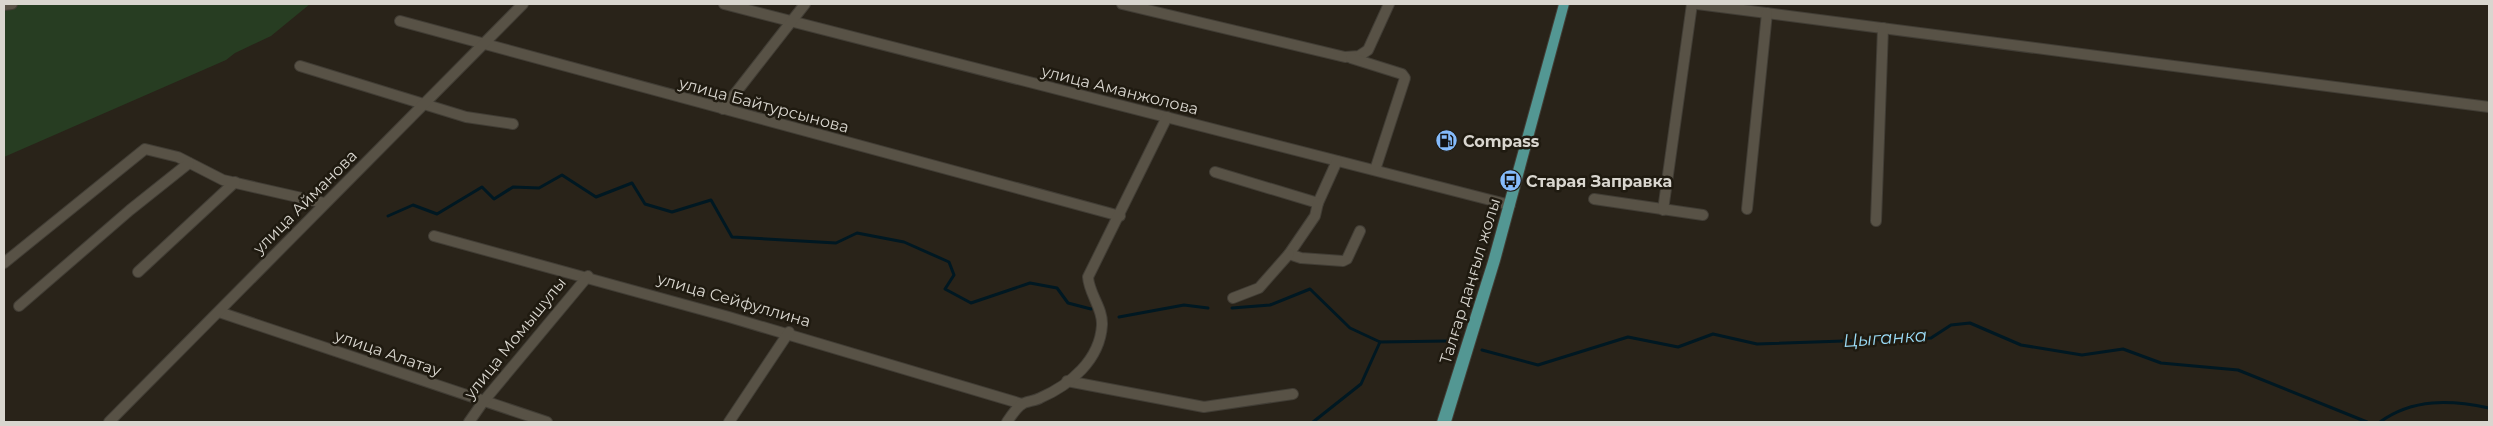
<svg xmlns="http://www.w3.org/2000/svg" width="2493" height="426" font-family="Montserrat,sans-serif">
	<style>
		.green { fill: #273d22 }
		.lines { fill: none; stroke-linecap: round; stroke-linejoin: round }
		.stream { stroke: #001822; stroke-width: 3 }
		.minor-casing { stroke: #413d35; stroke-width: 12 }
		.major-casing { stroke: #413d35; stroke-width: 2 }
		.minor { stroke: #585246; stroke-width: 10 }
		.major { fill: #539793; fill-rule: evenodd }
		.labels { text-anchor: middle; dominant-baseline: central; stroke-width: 5; stroke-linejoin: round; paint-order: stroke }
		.street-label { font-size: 16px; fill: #d9d6cf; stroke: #1f1a10 }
		.poi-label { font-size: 16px; font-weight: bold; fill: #d9d6cf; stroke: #1f1a10; text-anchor: start }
		.water-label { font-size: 18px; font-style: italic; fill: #9adbf6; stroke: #1f1a10 }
	</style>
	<rect width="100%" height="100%" fill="#292319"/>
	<path class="green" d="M17,4h293l-39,32 -36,17 -9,7 -222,97v-152z"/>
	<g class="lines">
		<g class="stream">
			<path d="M388,216l25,-11 24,9 45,-27 12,12 19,-12 26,1 23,-13 34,22 36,-14 13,21 27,8 39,-12 21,37 104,6 21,-10 47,9 45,20 5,13 -9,14 26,14 59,-20 27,5 11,15 23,6"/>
			<path d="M1232,308l38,-3 40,-16 40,39 30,14"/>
			<path d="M1119,317l65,-12 24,3"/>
			<path d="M1482,350l56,15 90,-28 50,10 35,-13 44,10 174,-6 20,-13 19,-2 51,22 61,10 41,-6 38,14 77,7 129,52"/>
			<path d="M1313,422l48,-38 19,-42 67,-1"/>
			<path d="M2380,422c33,-24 71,-22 109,-14"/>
		</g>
		<defs>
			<g id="minor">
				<path d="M724,4l786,201"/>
				<path d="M1122,4l223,53 14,-1 9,-6 21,-46"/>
				<path d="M1697,4l792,103"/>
				<path d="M4,5l8,-1"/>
				<path d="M400,21l720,195"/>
				<path d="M1351,58l51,16 3,4 -30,92"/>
				<path d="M300,66l166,51 47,7"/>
				<path d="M723,109l82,-105"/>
				<path d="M1215,172l103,31 19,-42"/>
				<path d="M1594,199l109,16"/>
				<path d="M1318,203l-3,13 -26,38 12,4 42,3 4,-2 13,-28"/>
				<path d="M1747,209l20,-196"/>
				<path d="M1663,210l29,-206"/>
				<path d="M1876,221l7,-193"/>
				<path d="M434,236l295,81 293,87"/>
				<path d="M4,263l141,-114 33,8 45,23 101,23"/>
				<path d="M138,272l97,-90"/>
				<path d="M1233,298l26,-10 30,-34"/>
				<path d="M19,306l111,-96 59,-47"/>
				<path d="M219,312l328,110"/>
				<path d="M1067,381l137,26 89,-13"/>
				<path d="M109,422l414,-418"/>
				<path d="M469,422l14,-20 105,-126"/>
				<path d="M729,422l60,-90"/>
				<path d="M1007,422c4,-6 9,-14 15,-18 5,-3 13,-3 18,-6 30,-13 60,-38 62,-73 1,-17 -13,-31 -14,-48l79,-160"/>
			</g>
			<path id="major" d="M1559,4h10l-69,257 -49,161h-14l51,-161z"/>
		</defs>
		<use href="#minor" class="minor-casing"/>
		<use href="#major" class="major-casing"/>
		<use href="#minor" class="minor"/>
		<use href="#major" class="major"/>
	</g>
	<defs>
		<symbol id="fuel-disc" viewBox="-11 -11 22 22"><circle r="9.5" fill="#85bbfb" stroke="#1f1a10"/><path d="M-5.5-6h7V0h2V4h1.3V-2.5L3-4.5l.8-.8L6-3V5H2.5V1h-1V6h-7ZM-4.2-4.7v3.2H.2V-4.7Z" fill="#111"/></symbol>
		<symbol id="bus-disc" viewBox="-11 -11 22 22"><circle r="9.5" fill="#85bbfb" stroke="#1f1a10"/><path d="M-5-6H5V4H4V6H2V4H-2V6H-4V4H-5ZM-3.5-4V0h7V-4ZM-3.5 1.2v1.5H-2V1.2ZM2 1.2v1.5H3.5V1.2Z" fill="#111"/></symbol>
	</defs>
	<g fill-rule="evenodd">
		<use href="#fuel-disc" x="1434" y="128" width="25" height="25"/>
		<use href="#bus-disc" x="1498" y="168" width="25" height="25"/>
	</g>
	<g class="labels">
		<g class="street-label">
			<text transform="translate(1120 90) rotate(14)">улица Аманжолова</text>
			<text transform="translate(764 105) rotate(15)">улица Байтурсынова</text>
			<text transform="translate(305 202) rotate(-45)">улица Айманова</text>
			<text transform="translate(1470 281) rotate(-73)">Талғар даңғыл жолы</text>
			<text transform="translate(734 300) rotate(16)">улица Сейфуллина</text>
			<text transform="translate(515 338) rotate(-51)">улица Момышулы</text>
			<text transform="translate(388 353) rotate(19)">улица Алатау</text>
		</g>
		<g class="poi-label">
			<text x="1463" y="141">Compass</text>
			<text x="1526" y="181">Старая Заправка</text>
		</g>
		<g class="water-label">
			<text transform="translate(1885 338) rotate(-4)">Цыганка</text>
		</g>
	</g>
	<rect width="2493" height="426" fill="none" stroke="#d9d6cf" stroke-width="10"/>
</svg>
